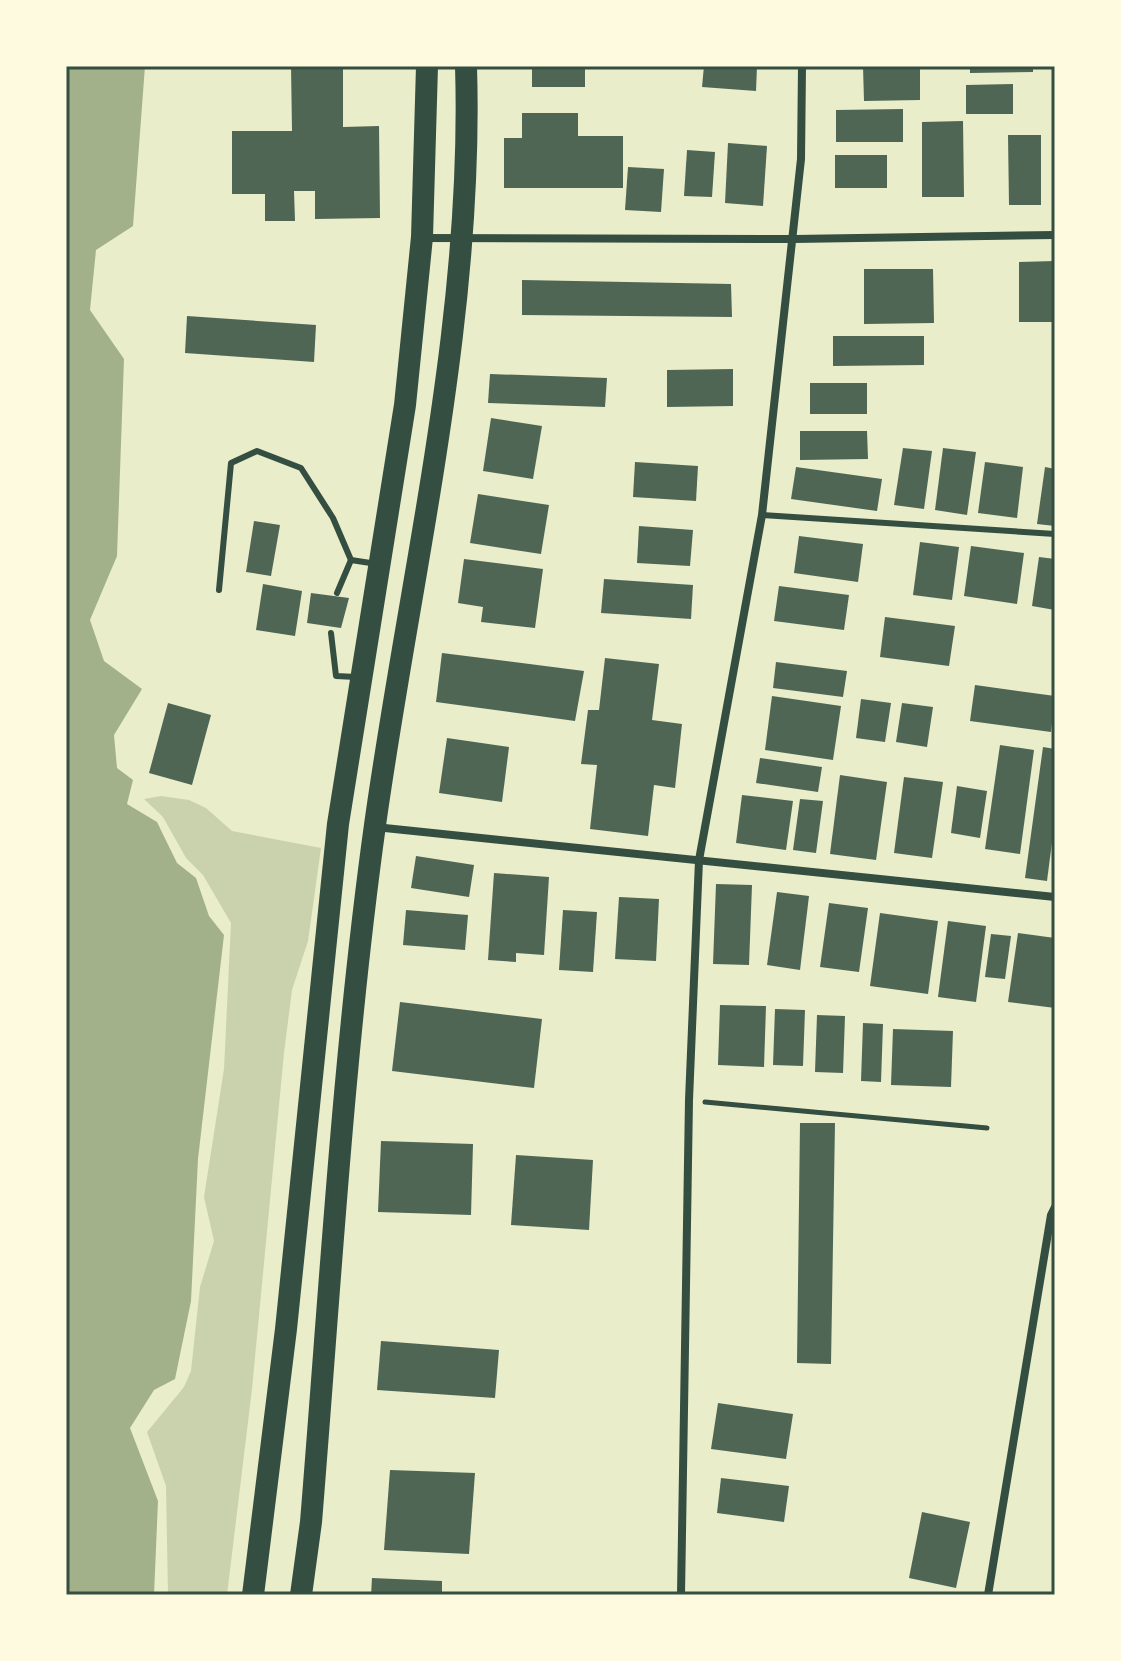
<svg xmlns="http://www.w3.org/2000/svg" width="1121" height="1661" font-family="'Source Sans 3',sans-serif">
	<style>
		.green { fill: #cad2ad }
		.water { fill: #a3b18a }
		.building { fill: #4f6655 }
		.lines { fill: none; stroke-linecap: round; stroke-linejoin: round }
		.path { stroke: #344e41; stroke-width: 5 }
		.service { stroke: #344e41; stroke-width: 6 }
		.minor { stroke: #344e41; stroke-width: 8 }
		.trunk { stroke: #344e41; stroke-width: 22 }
		.neatline { fill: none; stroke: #344e41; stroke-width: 3 }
	</style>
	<rect width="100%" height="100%" fill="#e9edc9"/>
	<path class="green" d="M161,796l28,4 17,8 26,23 89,17 -13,93 -16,49 -8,63 -32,336 -25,206h-59l-2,-109 -19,-54 37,-45 7,-16 9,-84 14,-46 -10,-44 20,-128 7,-146 -28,-48 -17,-17 -23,-41 -19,-18z"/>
	<path class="water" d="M66,66h79l-12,160 -37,24 -6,60 34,49 -7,197 -27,64 14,41 38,28 -28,46 3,33 16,12 -6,24 30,18 20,41 19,15 13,38 15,19 -26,224 -7,142 -16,78 -21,11 -24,38 28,73 -4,94h-88z"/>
	<g class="building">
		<path d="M291,66h52v61l36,-1 1,92 -65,1v-28h-21l1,30h-30v-27h-33v-63h60z"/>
		<rect x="532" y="66" width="53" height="21"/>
		<path d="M704,66h53l-1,25 -54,-4z"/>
		<path d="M863,66h57v34l-56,1z"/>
		<path d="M970,66h63v6l-63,1z"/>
		<path d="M1013,84v30h-47v-29z"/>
		<path d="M903,109v33h-67v-32z"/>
		<path d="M522,113h56v23h45v52h-119v-50h18z"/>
		<path d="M963,121l1,76h-42v-75z"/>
		<path d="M1008,135h33v70h-32z"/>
		<path d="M728,143l39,3 -4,60 -38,-3z"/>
		<path d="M687,150l28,2 -3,45 -28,-1z"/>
		<rect x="835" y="155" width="52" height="33"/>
		<path d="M628,167l36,2 -3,43 -36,-2z"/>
		<path d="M1055,261v61h-36v-60z"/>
		<path d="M864,269h69l1,54 -70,1z"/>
		<path d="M522,280l209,4 1,33 -210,-2z"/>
		<path d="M187,316l129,9 -2,37 -129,-9z"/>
		<path d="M833,336h91v29l-91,1z"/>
		<path d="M733,369v37l-66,1v-37z"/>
		<path d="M490,374l117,4 -2,29 -117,-4z"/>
		<rect x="810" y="383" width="57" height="31"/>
		<path d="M491,418l51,8 -9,53 -50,-8z"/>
		<path d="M800,431h67l1,28 -68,1z"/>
		<path d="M903,448l29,3 -8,58 -30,-4z"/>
		<path d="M943,448l33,4 -9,63 -32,-5z"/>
		<path d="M635,462l63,4 -2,35 -63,-4z"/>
		<path d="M985,462l38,5 -6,51 -39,-5z"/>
		<path d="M796,467l86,12 -5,32 -86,-12z"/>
		<path d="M1045,467l10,2v57l-18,-2z"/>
		<path d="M478,494l71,11 -8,49 -71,-11z"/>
		<path d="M254,521l26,4 -9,51 -25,-4z"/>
		<path d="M639,526l54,4 -3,36 -53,-3z"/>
		<path d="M799,536l64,8 -5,38 -64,-9z"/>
		<path d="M920,542l39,5 -7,53 -39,-5z"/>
		<path d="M971,546l53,7 -7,51 -53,-8z"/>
		<path d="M1039,557l16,2v51l-23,-4z"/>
		<path d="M464,559l79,10 -8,59 -54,-6 2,-15 -25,-4z"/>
		<path d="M604,579l89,6 -2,34 -90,-6z"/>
		<path d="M263,584l39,7 -7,45 -39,-6z"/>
		<path d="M779,586l70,9 -5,35 -70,-9z"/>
		<path d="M311,593l38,5 -8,30 -34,-5z"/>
		<path d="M885,617l70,9 -6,40 -69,-9z"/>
		<path d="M442,653l142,18 -9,50 -139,-19z"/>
		<path d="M605,658l54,6 -7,56 30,4 -7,64 -21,-3 -6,51 -58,-7 7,-64 -16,-1 7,-54h11z"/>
		<path d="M776,662l71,9 -4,26 -70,-9z"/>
		<path d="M975,685l80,11 -4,36 -81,-11z"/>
		<path d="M772,696l69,10 -8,54 -68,-10z"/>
		<path d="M861,699l30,4 -6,39 -29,-4z"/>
		<path d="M168,703l43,12 -19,70 -43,-12z"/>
		<path d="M902,703l31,4 -6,40 -31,-5z"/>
		<path d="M447,738l62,9 -7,55 -63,-9z"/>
		<path d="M1000,745l34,5 -14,104 -35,-5z"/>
		<path d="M1043,747l12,2v70l-8,62 -22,-3z"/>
		<path d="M760,758l62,9 -4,25 -62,-9z"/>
		<path d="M840,775l47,7 -11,78 -46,-6z"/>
		<path d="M904,777l39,5 -11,76 -38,-5z"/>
		<path d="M957,786l30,5 -7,47 -29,-5z"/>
		<path d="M742,795l51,6 -7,49 -50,-7z"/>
		<path d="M800,799l23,2 -7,52 -23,-3z"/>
		<path d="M416,856l58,9 -5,32 -58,-9z"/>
		<path d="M494,873l55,4 -5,78 -28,-2v9l-28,-2z"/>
		<path d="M716,884l36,1 -3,80 -36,-1z"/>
		<path d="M777,892l32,4 -9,74 -33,-5z"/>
		<path d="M619,897l40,2 -3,62 -41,-2z"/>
		<path d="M829,903l39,5 -9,64 -39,-5z"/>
		<path d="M406,910l62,5 -3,35 -62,-5z"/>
		<path d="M563,910l34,2 -4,60 -34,-2z"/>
		<path d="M880,913l58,8 -10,73 -58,-8z"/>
		<path d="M948,921l38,5 -10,76 -38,-5z"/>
		<path d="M1018,933l37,5v70l-47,-6z"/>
		<path d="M991,934l20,2 -6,43 -20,-2z"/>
		<path d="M400,1002l142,17 -8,69 -142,-17z"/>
		<path d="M720,1005l46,1 -2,61 -46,-2z"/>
		<path d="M775,1009l30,1 -2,56 -30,-1z"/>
		<path d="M817,1015l28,1 -2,57 -28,-1z"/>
		<path d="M863,1023l20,1 -2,58 -20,-1z"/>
		<path d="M893,1029l60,2 -2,56 -60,-2z"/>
		<path d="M800,1123h35l-4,241 -34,-1z"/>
		<path d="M381,1141l92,3 -2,71 -93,-3z"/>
		<path d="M516,1155l77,5 -4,70 -78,-5z"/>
		<path d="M381,1341l118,9 -4,48 -118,-8z"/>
		<path d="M718,1403l75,11 -7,45 -75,-10z"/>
		<path d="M390,1470l85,3 -6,81 -85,-4z"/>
		<path d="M721,1478l68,8 -5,36 -67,-9z"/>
		<path d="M922,1512l48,10 -14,66 -47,-10z"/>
		<path d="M372,1578l70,3v14h-71z"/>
	</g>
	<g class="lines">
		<path class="path" d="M705,1102l282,26"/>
		<g class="service">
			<path d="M762,515l293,19"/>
			<path d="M219,590l12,-127 26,-12 44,17 32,50 18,42"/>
			<path d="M337,593l14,-33 26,4"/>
			<path d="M331,633l5,43 20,1"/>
		</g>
		<g class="minor">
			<path d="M423,238l371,1 261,-4"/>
			<path d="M375,827l680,70"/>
			<path d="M681,1595l8,-495 10,-240 63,-345 39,-356 1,-93"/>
			<path d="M988,1595l63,-380 4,-8"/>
		</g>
		<g class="trunk">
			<path d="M253,1595l33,-266 52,-505 67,-419 17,-168 5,-171"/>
			<path d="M301,1595l10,-73c19,-232 32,-466 64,-697 35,-251 99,-504 91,-759"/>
		</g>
	</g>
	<rect width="1121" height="1661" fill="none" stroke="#fefae0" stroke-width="136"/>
	<rect x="68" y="68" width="985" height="1525" class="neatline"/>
</svg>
